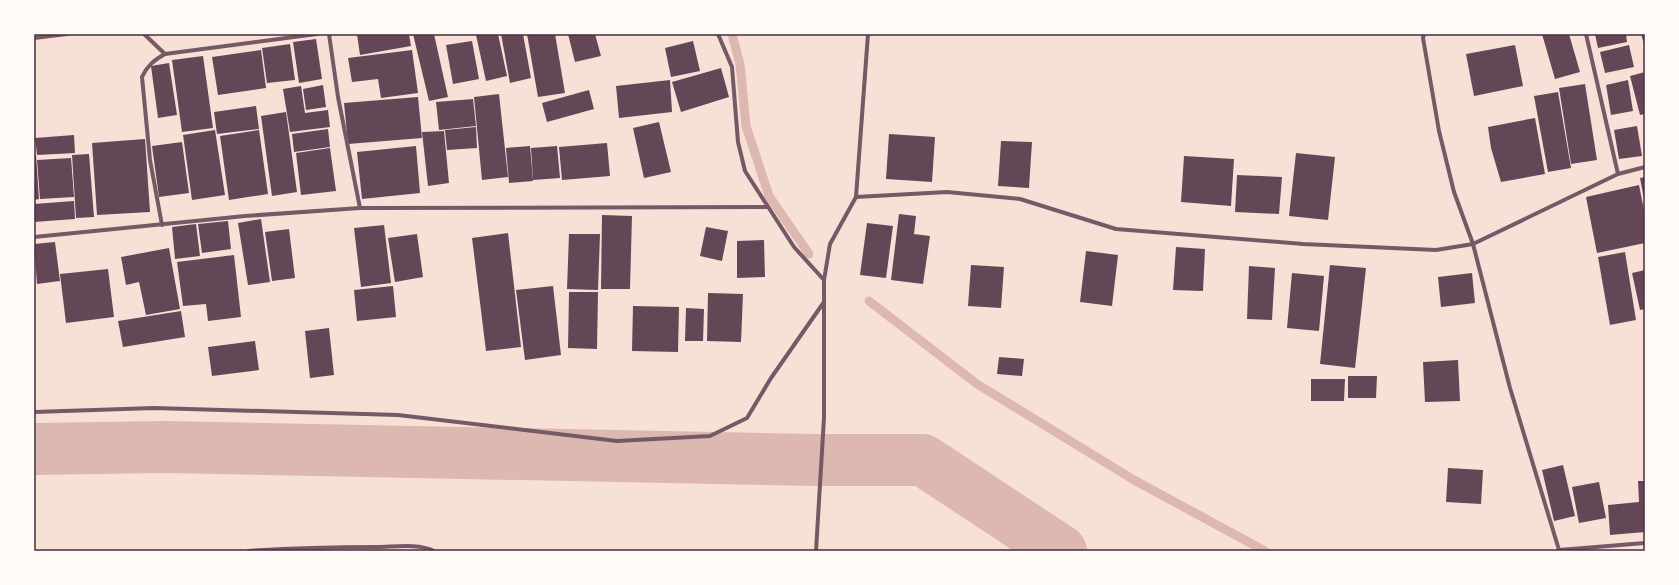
<svg xmlns="http://www.w3.org/2000/svg" width="1679" height="585" font-family="Rubik,sans-serif">
	<style>
		.lines { fill: none; stroke-linecap: round; stroke-linejoin: round }
		.stream { stroke: #dcb8b0; stroke-width: 9 }
		.river { stroke: #dcb8b0; stroke-width: 52 }
		.building { fill: #644757 }
		.minor { stroke: #755966; stroke-width: 4 }
		.neatline { fill: none; stroke: #4a2c40; stroke-width: 1.5 }
	</style>
	<rect width="100%" height="100%" fill="#f7e1d7"/>
	<g class="lines">
		<g class="stream">
			<path d="M732,34l8,30 6,62 23,70 40,58"/>
			<path d="M869,301l108,83 157,96 131,71"/>
		</g>
		<path class="river" d="M34,449l130,-2 652,13h107l138,91"/>
	</g>
	<g class="building">
		<path d="M357,34h52l2,12 -51,9z"/>
		<path d="M413,34h21l14,63 -19,4z"/>
		<path d="M479,34h19l9,42 -21,5 -10,-46z"/>
		<path d="M501,34h22l8,44 -21,5z"/>
		<path d="M527,34h28l10,59 -27,4z"/>
		<path d="M568,34h27l6,22 -26,6z"/>
		<path d="M1542,34h27l11,38 -25,7z"/>
		<path d="M1595,34h31l1,8 -29,6z"/>
		<path d="M1641,34h4v13z"/>
		<path d="M316,39l6,40 -23,4 -6,-41z"/>
		<path d="M472,41l7,38 -26,5 -7,-39z"/>
		<path d="M693,41l7,30 -29,6 -6,-29z"/>
		<path d="M290,44l5,36 -28,3 -5,-35z"/>
		<path d="M1515,45l8,41 -49,10 -8,-42z"/>
		<path d="M1629,45l5,22 -29,6 -5,-21z"/>
		<path d="M261,50l5,38 -48,7 -6,-38z"/>
		<path d="M412,50l6,43 -37,5 -3,-19 -26,3 -4,-24z"/>
		<path d="M203,56l10,72 -31,4 -10,-72z"/>
		<path d="M169,63l8,52 -19,3 -7,-52z"/>
		<path d="M721,68l8,29 -48,15 -9,-30z"/>
		<path d="M1645,72v42l-5,1 -10,-39z"/>
		<path d="M670,80l2,32 -53,6 -3,-32z"/>
		<path d="M1628,80l5,31 -22,4 -5,-30z"/>
		<path d="M1585,84l12,76 -26,4 -12,-76z"/>
		<path d="M323,85l3,22 -20,3 -3,-21z"/>
		<path d="M301,86l4,27 23,-3 2,17 -40,5 -7,-43z"/>
		<path d="M589,90l5,19 -47,13 -5,-19z"/>
		<path d="M1558,92l13,76 -23,4 -14,-76z"/>
		<path d="M499,94l9,83 -26,3 -8,-83z"/>
		<path d="M418,97l4,41 -74,6 -4,-41z"/>
		<path d="M473,99l3,27 -37,4 -3,-28z"/>
		<path d="M256,106l3,23 -42,5 -3,-22z"/>
		<path d="M286,112l11,80 -25,4 -11,-80z"/>
		<path d="M1535,118l10,56 -44,8 -10,-34 -3,-21z"/>
		<path d="M659,122l12,50 -27,6 -11,-50z"/>
		<path d="M1637,126l5,30 -23,3 -5,-29z"/>
		<path d="M476,127l1,21 -30,2 -2,-20z"/>
		<path d="M328,129l2,18 -36,5 -2,-18z"/>
		<path d="M215,130l10,65 -33,5 -9,-65z"/>
		<path d="M259,130l9,64 -39,6 -9,-64z"/>
		<path d="M444,131l5,52 -21,3 -6,-54z"/>
		<path d="M889,134l46,3 -3,45 -46,-3z"/>
		<path d="M74,135l1,18 -38,2 -2,-17z"/>
		<path d="M145,139l5,73 -53,3 -5,-72z"/>
		<path d="M1001,141l31,1 -3,46 -31,-2z"/>
		<path d="M182,142l7,51 -30,4 -7,-51z"/>
		<path d="M607,143l3,33 -48,4 -3,-33z"/>
		<path d="M416,146l4,47 -58,6 -5,-47z"/>
		<path d="M530,146l3,35 -24,2 -3,-35z"/>
		<path d="M557,146l3,32 -27,2 -2,-32z"/>
		<path d="M330,148l6,43 -35,4 -5,-42z"/>
		<path d="M1296,153l39,4 -7,63 -39,-4z"/>
		<path d="M89,154l5,63 -18,1 -4,-63z"/>
		<path d="M34,155h2l3,44 -5,1z"/>
		<path d="M1184,156l50,3 -3,47 -50,-4z"/>
		<path d="M71,158l3,39 -34,2 -3,-39z"/>
		<path d="M1237,175l45,2 -3,37 -44,-2z"/>
		<path d="M1645,177v22h-1l-4,-21z"/>
		<path d="M1639,185l6,30v28l-48,10 -11,-56z"/>
		<path d="M74,201l1,18 -41,3v-18z"/>
		<path d="M899,214l17,2 -2,18 16,2 -7,48 -32,-4z"/>
		<path d="M602,215l30,1 -2,73h-29z"/>
		<path d="M261,219l9,63 -22,3 -10,-62z"/>
		<path d="M228,221l3,28 -29,4 -4,-29z"/>
		<path d="M867,223l26,3 -7,52 -26,-3z"/>
		<path d="M196,224l4,32 -25,3 -3,-32z"/>
		<path d="M384,225l7,58 -30,4 -7,-59z"/>
		<path d="M706,227l22,4 -6,30 -22,-5z"/>
		<path d="M289,229l6,49 -23,3 -7,-49z"/>
		<path d="M508,233l13,114 -35,4 -14,-113z"/>
		<path d="M417,234l6,43 -28,5 -7,-44z"/>
		<path d="M569,234h31l-2,56 -31,-1z"/>
		<path d="M764,240l1,37 -28,1v-37z"/>
		<path d="M55,242l5,39 -23,3 -3,-40z"/>
		<path d="M1176,247l29,2 -2,42 -30,-1z"/>
		<path d="M169,248l11,61 -34,6 -7,-33 -13,3 -5,-28z"/>
		<path d="M1086,251l32,4 -6,51 -32,-4z"/>
		<path d="M1625,252l11,68 -26,5 -12,-68z"/>
		<path d="M234,255l7,62 -33,4 -2,-17 -23,2 -6,-44z"/>
		<path d="M971,265l33,2 -3,41 -33,-2z"/>
		<path d="M1330,265l36,3 -11,100 -35,-4z"/>
		<path d="M1249,266l26,2 -3,52 -25,-1z"/>
		<path d="M108,269l6,48 -48,6 -6,-49z"/>
		<path d="M1645,270v39l-5,1 -8,-37z"/>
		<path d="M1292,273l32,3 -5,55 -32,-3z"/>
		<path d="M1472,273l3,30 -34,4 -3,-30z"/>
		<path d="M393,286l3,31 -39,4 -3,-31z"/>
		<path d="M553,286l8,69 -36,5 -9,-70z"/>
		<path d="M569,292h29l-1,57 -29,-1z"/>
		<path d="M708,293l35,1 -2,48 -34,-1z"/>
		<path d="M633,306l46,1 -1,45 -46,-1z"/>
		<path d="M686,308l18,1 -1,32h-18z"/>
		<path d="M181,311l4,26 -62,10 -5,-26z"/>
		<path d="M329,328l5,47 -24,3 -5,-47z"/>
		<path d="M255,341l4,29 -47,6 -4,-29z"/>
		<path d="M999,357l25,2 -2,17 -25,-2z"/>
		<path d="M1458,360l2,41 -35,1 -2,-40z"/>
		<path d="M1348,376h29l-1,22h-28z"/>
		<path d="M1311,379h34l-1,22h-33z"/>
		<path d="M1563,465l12,51 -21,5 -12,-51z"/>
		<path d="M1448,468l35,2 -2,34 -35,-2z"/>
		<path d="M1638,481h7v51l-35,3 -2,-30 31,-3z"/>
		<path d="M1599,482l7,36 -27,5 -7,-36z"/>
	</g>
	<g class="lines">
		<g class="minor">
			<path d="M144,34l21,20"/>
			<path d="M329,34l9,63 22,111"/>
			<path d="M718,34l14,33 6,75 7,29 49,76 30,33"/>
			<path d="M1424,34l-1,4 16,93 15,61 19,52 37,144 49,162 86,-7"/>
			<path d="M1586,34l32,140"/>
			<path d="M34,38l33,-4"/>
			<path d="M856,197l91,-5 73,7 96,30 187,15 133,6 37,-6 145,-70 27,-7"/>
			<path d="M162,225l-12,-65 -8,-83c5,-11 12,-17 23,-23l152,-20"/>
			<path d="M34,237l211,-21 115,-8 408,-1"/>
			<path d="M34,412l120,-4 244,7 219,26 93,-5 37,-18 24,-40 53,-76"/>
			<path d="M248,551c43,-3 85,-4 128,-4 18,0 42,-4 58,4"/>
			<path d="M816,551l8,-133v-138l6,-36 26,-47 12,-163"/>
		</g>
	</g>
	<rect width="1679" height="585" fill="none" stroke="#fffaf5" stroke-width="70"/>
	<rect x="35" y="35" width="1609" height="515" class="neatline"/>
</svg>
